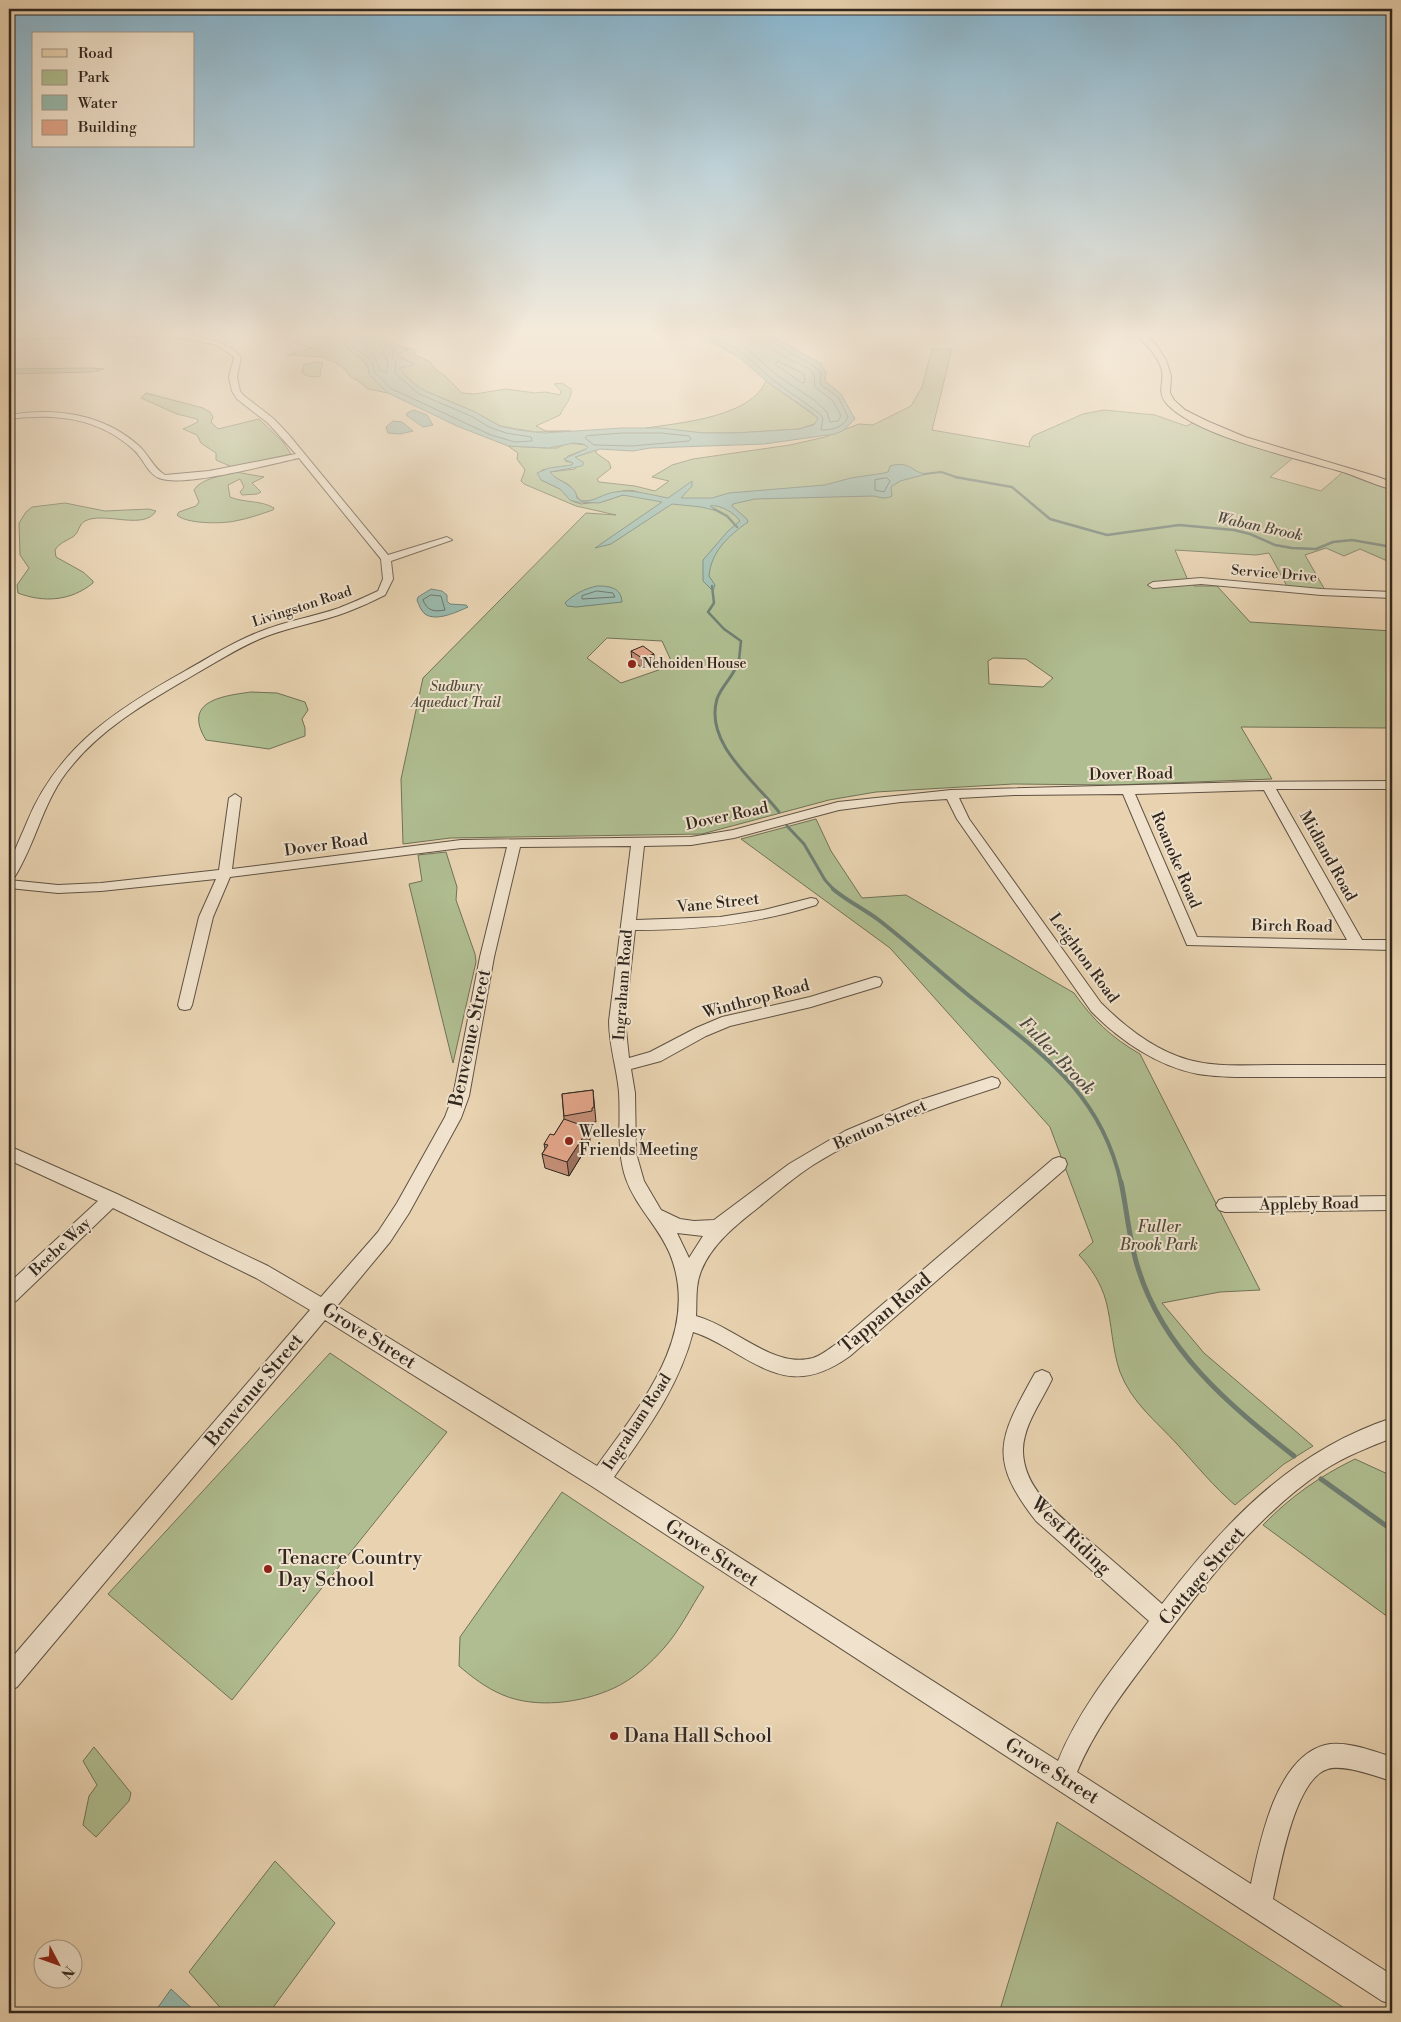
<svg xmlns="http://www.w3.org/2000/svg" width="1401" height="2022" font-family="'Libre Bodoni',serif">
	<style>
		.green { fill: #afbd90; stroke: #707258; fill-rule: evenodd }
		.water { fill: #97b8ab; stroke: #6e7e73 }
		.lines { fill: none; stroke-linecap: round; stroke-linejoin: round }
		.shore { stroke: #647065; stroke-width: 1 }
		.stream-far4 { stroke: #6e7e73; stroke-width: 2 }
		.stream-far3 { stroke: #6e7e73; stroke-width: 2.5 }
		.stream-far2 { stroke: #6e7e73; stroke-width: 3 }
		.stream-far1 { stroke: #6e7e73; stroke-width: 4 }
		.stream { stroke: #6e7e73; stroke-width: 5 }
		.minor-casing { stroke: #5f5243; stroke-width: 2 }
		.major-casing { stroke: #31271f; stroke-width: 2 }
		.minor { fill: #f0e2cc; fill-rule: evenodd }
		.major { fill: #e8d2b0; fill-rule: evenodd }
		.wall { fill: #c28d75; stroke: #31271f }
		.shaded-wall { fill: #9e735f; stroke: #31271f }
		.building { fill: #e1a488; stroke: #31271f }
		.poi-dot { fill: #8f2418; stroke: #f0e2cc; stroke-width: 2 }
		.labels { text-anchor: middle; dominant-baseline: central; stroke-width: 4; stroke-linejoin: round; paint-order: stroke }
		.far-street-label { font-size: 14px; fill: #31271f; stroke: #f0e2cc }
		.far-poi-label { font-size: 14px; fill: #31271f; stroke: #f0e2cc; text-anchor: start }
		.far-park-label { font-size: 14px; font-style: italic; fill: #504c3b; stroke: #f0e2cc }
		.far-water-label { font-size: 15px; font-style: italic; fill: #4a4b42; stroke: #f0e2cc }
		.street-label { font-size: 16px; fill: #31271f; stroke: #f0e2cc }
		.poi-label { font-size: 16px; fill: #31271f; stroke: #f0e2cc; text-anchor: start }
		.park-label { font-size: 16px; font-style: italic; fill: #504c3b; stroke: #f0e2cc }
		.water-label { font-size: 18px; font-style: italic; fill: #4a4b42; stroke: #f0e2cc }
		.near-street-label { font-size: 19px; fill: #31271f; stroke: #f0e2cc }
		.near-poi-label { font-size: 19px; fill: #31271f; stroke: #f0e2cc; text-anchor: start }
	</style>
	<rect width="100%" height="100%" fill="#e8d2b0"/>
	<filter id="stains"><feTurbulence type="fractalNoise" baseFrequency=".004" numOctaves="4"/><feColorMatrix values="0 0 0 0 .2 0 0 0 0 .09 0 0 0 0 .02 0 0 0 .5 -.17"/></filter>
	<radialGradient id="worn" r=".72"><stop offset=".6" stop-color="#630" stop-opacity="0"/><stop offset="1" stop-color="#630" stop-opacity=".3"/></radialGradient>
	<g class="green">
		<path d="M301,334h31l11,8 10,12 9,4 11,20 15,15 -20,-4 -11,-9 -6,-3c-3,-5 -10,-11 -15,-14 -5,-3 -8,-1 -12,-6l-37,-2 24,-7 -17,-5z"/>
		<path d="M406,347l8,3 1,5 15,7 5,7 10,7 17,17 13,1 31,-5 29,4 10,-1 15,3 1,-4 -7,-7 8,-1 9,6c1,11 -7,16 -11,26l-24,11 10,5h25l-36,1 -35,-6 -27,-15 -52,-22 -22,-19 2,-3 14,-3 -18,-8 -1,-2 11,-4z"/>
		<path d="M932,349h20l-20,81 98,17 -1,-4 4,-7 50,-22 21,-4 51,5 31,11 7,-3 45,18 55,17 -23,19 51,14 22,-19 49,18v73l-32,-14 -16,7 -18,-8 -21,7 20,35 -38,-4 -18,-33 -13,2 -81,-5 12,28 7,8h23l33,36 142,9v97l-151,-1 31,52 -157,6 -102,-1 -137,8 -47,8 -127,34 -252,4 -47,6 -2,-65 22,-101 163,-165 30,2 -40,-9 -52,-22 -3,-3 4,-11 -8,-11 1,-6 -10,-7 37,2h12l10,-5 19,2 2,2 -2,2 -18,7 -3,5 8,2 -1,2 -30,5 -1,10 19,9 12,12 9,3 24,-3 18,-6 22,2c-18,-18 -43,6 -63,4 -6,-3 -6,-8 -10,-13 -6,-7 -17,-8 -23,-16l26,-3 6,-8 -7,-3 1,-1 21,-7v3l13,9 2,6 -14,11 2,3 36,4 20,5 14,-10 -17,-4 20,-12 21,-6 97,-14 35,-8 34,-13 14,1 38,-19 11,-19zM607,638l55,3 11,24 -52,18 -34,-25zM993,658l33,1 27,19 -10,9 -54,-3 -1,-23z"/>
		<path d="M316,362l7,1 -3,10 1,3c-7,1 -14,2 -19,-4l2,-7z"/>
		<path d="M90,368l14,1 -12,3 -83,2v-5z"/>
		<path d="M766,381l52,37 -1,5 -18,6 -63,4h-33l-57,-5c33,-5 106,-11 120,-47z"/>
		<path d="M146,393l57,15 7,4 3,5 -2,5 7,7 41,-10 24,23 8,12 -59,13 -16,-7v-7l-15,-10 -4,-8 -14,-6 15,-7 -1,-3 -20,-5 -36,-16z"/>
		<path d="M236,472l28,5 -12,6 9,9 -4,2 -15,1 -2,-3 4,-5 -4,-8 -12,6 2,12c14,6 31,3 44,11l-1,2c-12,4 -26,9 -38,11 -13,3 -49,3 -58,-6l2,-3 17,-6 3,-4 -5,-12c7,-12 29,-14 42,-18z"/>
		<path d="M65,503l40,8 44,-2 7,2c-12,20 -52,0 -71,10 -6,3 -6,11 -11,15 -7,5 -14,6 -19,14l1,7 27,15 10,9v2c-22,18 -49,20 -75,10l-1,-8 12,-17 -9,-13 -1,-32 7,-11 6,-5z"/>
		<path d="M251,692l26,1 28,9 3,8 -6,9 3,9v8l-36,13 -63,-9c-24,-39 16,-44 45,-48z"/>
		<path d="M816,819l15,32 31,47 44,-3 168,98c19,27 38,45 66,61l120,236 -40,2 -58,11 42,50 109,93 -29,18 -49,41c-21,-18 -39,-40 -58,-61 -21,-23 -45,-41 -57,-72 -8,-23 -8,-48 -14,-71 -5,-18 -15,-33 -27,-46l14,-13 -43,-115 -160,-179 -149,-109z"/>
		<path d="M446,852l11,35 -1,13 19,54 1,8 -23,101 -44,-179 13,-3 -4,-26z"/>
		<path d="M330,1353l117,79 -215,268 -124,-106z"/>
		<path d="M1355,1459l37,17v144l-129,-95c27,-28 57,-49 92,-66z"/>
		<path d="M562,1492l142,95c-13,20 -24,43 -40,61 -13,15 -32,32 -50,40 -32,15 -78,21 -111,7 -17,-7 -31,-18 -44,-29l1,-29z"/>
		<path d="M94,1747l37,46 -2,8 -33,36 -13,-12 6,-29 8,-11 -14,-24z"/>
		<path d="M1057,1822l295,191h-353z"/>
		<path d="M275,1861l60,62 -66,90h-44l-36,-41z"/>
	</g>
	<g class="water">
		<path d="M332,334h53l1,5 22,10 -11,6 3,3 15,6 -3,2 -13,2 11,13 17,11 46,19 27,15 17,4 27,3 78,-5h39l42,5h33l63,-4 15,-4 4,-7 -11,-9 -36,-24 -31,-27 -43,-24h72l53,30v2l4,6 -1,9 16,13 14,25 -11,11 -9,4 -71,10 -114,4 -17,3 -33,-2 -25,8 9,6 -2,3 -32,6c7,10 26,12 27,26l5,3c13,1 21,-8 34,-9 17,-3 35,3 52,6l24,-17v5l-11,12h31l17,-5 96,-8 26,-7 33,-5 4,-1 2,-6c21,-6 21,7 37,8l-27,7 -9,6 1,9c-7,4 -12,1 -19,0l-118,3 -22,5 -1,2 15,13 1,3c-20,14 -37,30 -39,54l6,9 -2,6 -10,-10v-21l25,-29 12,-10c-5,-8 -21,-17 -30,-15l8,5 -17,-4 -29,-3 -61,40 -16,4 67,-46 -39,-7 -24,8 -23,-1 -6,-2 -10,-11 -19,-9 -4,-7 12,-5 23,-3 1,-2 -9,-4 22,-10 2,-2 -5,-3 -9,-1 -25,5 -41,-2 -51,-20 -69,-33 -19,-18 -1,-9 -6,-8 -9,-4 -10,-12z"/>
		<path d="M1356,334h36v13z"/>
		<path d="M414,410l13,5 6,10 -10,2 -17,-12 1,-2z"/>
		<path d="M393,421l9,1 11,9 -13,3 -12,-1 -2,-6z"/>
		<path d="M597,586c12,0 24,1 25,16l-46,5 -9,-1 -2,-3c9,-9 19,-14 32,-17z"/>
		<path d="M431,589l11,2 5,4v6l3,3 16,1 2,2c-11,5 -32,15 -43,7 -4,-3 -6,-9 -8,-14l1,-3z"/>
		<path d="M171,1989l26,24h-43z"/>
	</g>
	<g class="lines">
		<g class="shore">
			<path d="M340,334l16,16 10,5 7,9 1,8 18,17 99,46 24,7 17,-1 -1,-4 -25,-4 -17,-6 -18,-11 -52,-22 -24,-21 1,-11 -4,-6 2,-8 -12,-6 -2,-8"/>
			<path d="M351,334l21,19 8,16 6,4 2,-11 -14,-28"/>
			<path d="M708,334l35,19 31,28 45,32 4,5 -2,12c12,0 21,-2 27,-13l-10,-20 -18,-13 1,-11c-11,-15 -48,-23 -52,-39"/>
			<path d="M722,334l24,14 32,28 36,24 13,12 3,10 8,-1 3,-5 -8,-15 -18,-14 -1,-12 -3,-5c-17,-10 -42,-16 -48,-36"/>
			<path d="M778,361l26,13 1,8 -3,1 -26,-18z"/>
			<path d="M623,433h38l28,3 2,3 -2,2 -57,5 -38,-1 -9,-7 2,-2z"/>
			<path d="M887,478l3,3 -6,11 -9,-2v-10z"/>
			<path d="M597,591l16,2 2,4 -33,2v-3z"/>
			<path d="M431,595l10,1 4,14c-11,2 -18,1 -22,-10z"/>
		</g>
		<path class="stream-far4" d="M924,474l17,-2 18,6"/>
		<g class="stream-far3">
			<path d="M955,477l57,10 38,32 57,16 72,-10 55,5 16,4 25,11 17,3 24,1 17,-7 19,-2 40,7"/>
			<path d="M714,509l13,7 10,11"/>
			<path d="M712,586l2,17 -6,9 16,17 17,12 -2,19"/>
		</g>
		<g class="stream-far2">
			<path d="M739,659c-3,16 -17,25 -22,40 -13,44 37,81 62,113"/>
			<path d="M787,826l17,18 21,36 10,11"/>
		</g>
		<path class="stream-far1" d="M833,889c15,13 32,20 47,32 35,27 67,58 102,85 65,51 120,91 139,177"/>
		<g class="stream">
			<path d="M1121,1182c6,28 8,58 17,86 25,82 91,137 156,188"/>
			<path d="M1321,1479l71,51"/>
		</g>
		<defs>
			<g id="minor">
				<path d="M71,334c43,0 140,-11 170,23l-4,20 3,14 3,4 31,24 15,16 99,120 59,-18 5,3 -61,21 2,18 -8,16c-12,6 -25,12 -38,17 -26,10 -54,14 -80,24 -24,9 -47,24 -70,37 -48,28 -97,55 -131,100 -24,32 -31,72 -52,105l-5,1c-1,-19 11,-39 18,-57 31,-75 90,-113 158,-151 25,-14 48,-29 74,-39 26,-11 54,-15 80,-24 13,-5 26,-11 39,-17l5,-12 -2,-20 -82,-101c-28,6 -117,30 -140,20 -11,-4 -16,-20 -25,-28 -36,-33 -80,-37 -125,-31v-4c46,-8 95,-1 130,31 10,9 14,22 26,29l44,-4 87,-17 -28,-31 -31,-24 -5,-8 -3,-14 5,-20 -17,-12 -36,-7 -37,-2 -135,3v-4z"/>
				<path d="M1201,578l120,11 71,3v6l-71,-3 -120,-11 -48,4 -5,-3 5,-3z"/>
				<path d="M1392,781v8h-116l86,151h30v10l-205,-5 -64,-151 -109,1 -55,3 10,21 132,184c26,26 60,52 97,59 24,5 51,3 76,3 39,0 79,0 118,0v12c-39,0 -79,0 -118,0 -25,0 -52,1 -76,-3 -41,-8 -79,-34 -107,-63l-134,-192 -10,-20 -46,3 -62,8 -105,28 -43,7 -47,1 -8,74 84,-3 44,-7 47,-12 5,1 2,3 -2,3c-60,19 -119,25 -181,25l-10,91 4,37 21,-6 46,-24 26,-11 88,-20 65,-20 5,1 2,4 -2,4 -69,21 -81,19 -24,10 -45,25 -30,8 4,24 1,60 8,28 17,29 19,9 14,2 20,-1 75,-56 56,-33 69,-29 78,-25 6,2 2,4 -2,4c-65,21 -128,42 -185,78 -20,13 -37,28 -54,42 -23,18 -47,37 -58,64 -6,15 -4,30 -5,45 38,10 77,53 117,42 9,-3 16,-9 23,-14l217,-185 6,-2 6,2 2,5 -2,5 -215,187c-46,33 -73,22 -118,-5 -12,-7 -25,-15 -39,-19 -14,55 -47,99 -79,145l444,284c21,-52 57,-96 91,-140l-113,-100c-49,-63 -37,-83 -1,-148l7,-3 7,3 3,6c-10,22 -28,45 -29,70 -1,44 46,74 76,100 21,18 42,36 63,55 63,-82 130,-153 230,-186v20c-23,9 -46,18 -68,32 -70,47 -122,117 -172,184 -28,37 -57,75 -75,118l174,112c9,-43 25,-126 74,-139 20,-5 48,6 67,12v24c-15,-4 -48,-17 -64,-12 -33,9 -48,99 -55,130l119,76v29l-10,-3 -789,-514 -268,-167 -308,367 -8,4v-30l301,-351 -54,-32 -143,-70 -97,93 -7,2v-20l89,-82 -89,-41v-14l108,48 151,72 53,31 57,-65 19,-29 48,-86 8,-21 27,-139 27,-110 -46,1 -231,29 -17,40 -21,88 -2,4 -5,1 -5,-1 -2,-4 21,-88 17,-38 -115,12 -43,2 -49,-5v-8l49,5 43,-2 118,-13 10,-72 6,-4 6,4 -9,71 229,-29 230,-3 42,-7 105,-28 113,-12 299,-8zM1264,790l83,150 -150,-3 -62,-143zM631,846l-22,175c0,25 8,47 10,71 2,29 -3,58 7,87 10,28 33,48 44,75 32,80 -30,151 -73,212l-260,-160 53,-64 19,-29 52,-95 8,-22 25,-139 26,-110zM677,1233l26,3 -14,22z"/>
				<path d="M1392,1196v14l-167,2 -6,-2 -3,-5 3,-5 6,-2z"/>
			</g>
			<path id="major" d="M1136,334h9l10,9 11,17 5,16 -1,17 4,7 11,10 22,11 38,16 130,39 17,6v7c-15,-3 -31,-11 -46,-16 -45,-14 -150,-36 -180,-70 -9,-11 -2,-20 -4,-32 -4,-16 -16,-26 -26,-37z"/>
		</defs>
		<use href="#minor" class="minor-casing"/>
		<use href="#major" class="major-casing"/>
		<use href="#minor" class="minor"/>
		<use href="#major" class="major"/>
	</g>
	<g class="wall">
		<path d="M631,651l23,12 -12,5 -10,-8z"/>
		<path d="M593,1090l3,32h-2v4l-7,1 2,1 1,14 -21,34 -24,-8 -3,-14 3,-5 -1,-5 10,-9 10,-16 -2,-25z"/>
	</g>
	<g class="shaded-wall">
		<path d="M654,654v9l-12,5v-10z"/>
		<path d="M589,1128l1,14 -21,34 -2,-14z"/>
	</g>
	<g class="building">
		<path d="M643,646l11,8 -12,4 -11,-7z"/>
		<path d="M593,1090l1,17 -2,1v3l-28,5 -2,-22z"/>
		<path d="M564,1119l25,9 -22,34 -25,-8 6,-9 -4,-1 6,-10 4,1z"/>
	</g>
	<linearGradient id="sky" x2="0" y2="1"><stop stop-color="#87b6d0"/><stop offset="0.54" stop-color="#f5ebdb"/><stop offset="1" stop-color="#f5ebdb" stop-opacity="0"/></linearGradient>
	<rect width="1401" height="617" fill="url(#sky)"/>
	<g class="poi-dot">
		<circle cx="632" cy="664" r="5"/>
		<circle cx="569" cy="1141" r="5"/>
		<circle cx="268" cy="1569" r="5"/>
		<circle cx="614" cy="1736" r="5"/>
	</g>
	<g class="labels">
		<g class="far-street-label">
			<text transform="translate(1274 574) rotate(5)">Service Drive</text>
			<text transform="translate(302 607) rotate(-18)">Livingston Road</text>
		</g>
		<g class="far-poi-label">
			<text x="642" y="664">Nehoiden House</text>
		</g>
		<g class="far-park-label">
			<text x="456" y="687">Sudbury<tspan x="456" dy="16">Aqueduct Trail</tspan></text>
		</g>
		<g class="far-water-label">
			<text transform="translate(1260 527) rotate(12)">Waban Brook</text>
		</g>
		<g class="street-label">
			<text transform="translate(1131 774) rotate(-1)">Dover Road</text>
			<text transform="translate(727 816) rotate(-12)">Dover Road</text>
			<text transform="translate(326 845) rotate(-8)">Dover Road</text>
			<text transform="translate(1328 856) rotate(61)">Midland Road</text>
			<text transform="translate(1176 860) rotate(67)">Roanoke Road</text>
			<text transform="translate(718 903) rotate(-6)">Vane Street</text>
			<text transform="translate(1292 926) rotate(1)">Birch Road</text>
			<text transform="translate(1084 958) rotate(54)">Leighton Road</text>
			<text transform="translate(623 985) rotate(-86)">Ingraham Road</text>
			<text transform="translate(756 999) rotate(-15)">Winthrop Road</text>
			<text transform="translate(880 1125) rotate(-24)">Benton Street</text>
			<text transform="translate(1309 1204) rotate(-1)">Appleby Road</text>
			<text transform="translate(60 1247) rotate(-43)">Beebe Way</text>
			<text transform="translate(637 1422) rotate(-57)">Ingraham Road</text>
		</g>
		<g class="poi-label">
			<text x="579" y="1132">Wellesley<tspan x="579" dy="18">Friends Meeting</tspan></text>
		</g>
		<g class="park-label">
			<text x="1159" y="1227">Fuller<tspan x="1159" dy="18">Brook Park</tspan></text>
		</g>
		<g class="water-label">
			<text transform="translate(1057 1056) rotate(46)">Fuller Brook</text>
		</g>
		<g class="near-street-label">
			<text transform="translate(470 1038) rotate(-78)">Benvenue Street</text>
			<text transform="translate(885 1313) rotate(-40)">Tappan Road</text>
			<text transform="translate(369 1336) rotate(32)">Grove Street</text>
			<text transform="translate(254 1390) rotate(-50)">Benvenue Street</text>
			<text transform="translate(1071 1536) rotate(44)">West Riding</text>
			<text transform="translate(712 1553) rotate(33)">Grove Street</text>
			<text transform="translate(1202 1576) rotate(-50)">Cottage Street</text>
			<text transform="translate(1052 1771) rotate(32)">Grove Street</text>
		</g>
		<g class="near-poi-label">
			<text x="278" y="1558">Tenacre Country<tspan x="278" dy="22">Day School</tspan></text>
			<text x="624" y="1736">Dana Hall School</text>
		</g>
	</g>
	<rect width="1401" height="2022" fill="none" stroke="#e8d2b0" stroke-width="30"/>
	<rect x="10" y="10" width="1381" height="2002" fill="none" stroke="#31271f" stroke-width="2.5"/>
	<rect x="15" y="15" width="1371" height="1992" fill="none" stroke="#31271f"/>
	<rect x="32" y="32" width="162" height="115" fill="#f0e2cc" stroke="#a49787"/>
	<rect x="42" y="49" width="25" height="8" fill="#e8d2b0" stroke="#a49787"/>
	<text x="78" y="58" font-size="15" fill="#31271f">Road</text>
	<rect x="42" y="70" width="25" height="15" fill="#afbd90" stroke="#a49787"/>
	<text x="78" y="82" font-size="15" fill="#31271f">Park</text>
	<rect x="42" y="95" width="25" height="15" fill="#97b8ab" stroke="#a49787"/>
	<text x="78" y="108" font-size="15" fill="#31271f">Water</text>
	<rect x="42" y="120" width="25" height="15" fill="#e1a488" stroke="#a49787"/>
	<text x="78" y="132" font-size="15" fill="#31271f">Building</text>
	<g transform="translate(58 1964) rotate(131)"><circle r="24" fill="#f0e2cc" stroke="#a49787"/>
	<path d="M0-4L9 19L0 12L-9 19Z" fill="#8f2418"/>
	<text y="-8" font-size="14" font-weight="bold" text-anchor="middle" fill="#31271f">N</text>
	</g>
	<rect width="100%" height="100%" filter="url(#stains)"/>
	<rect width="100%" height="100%" fill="url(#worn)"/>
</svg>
